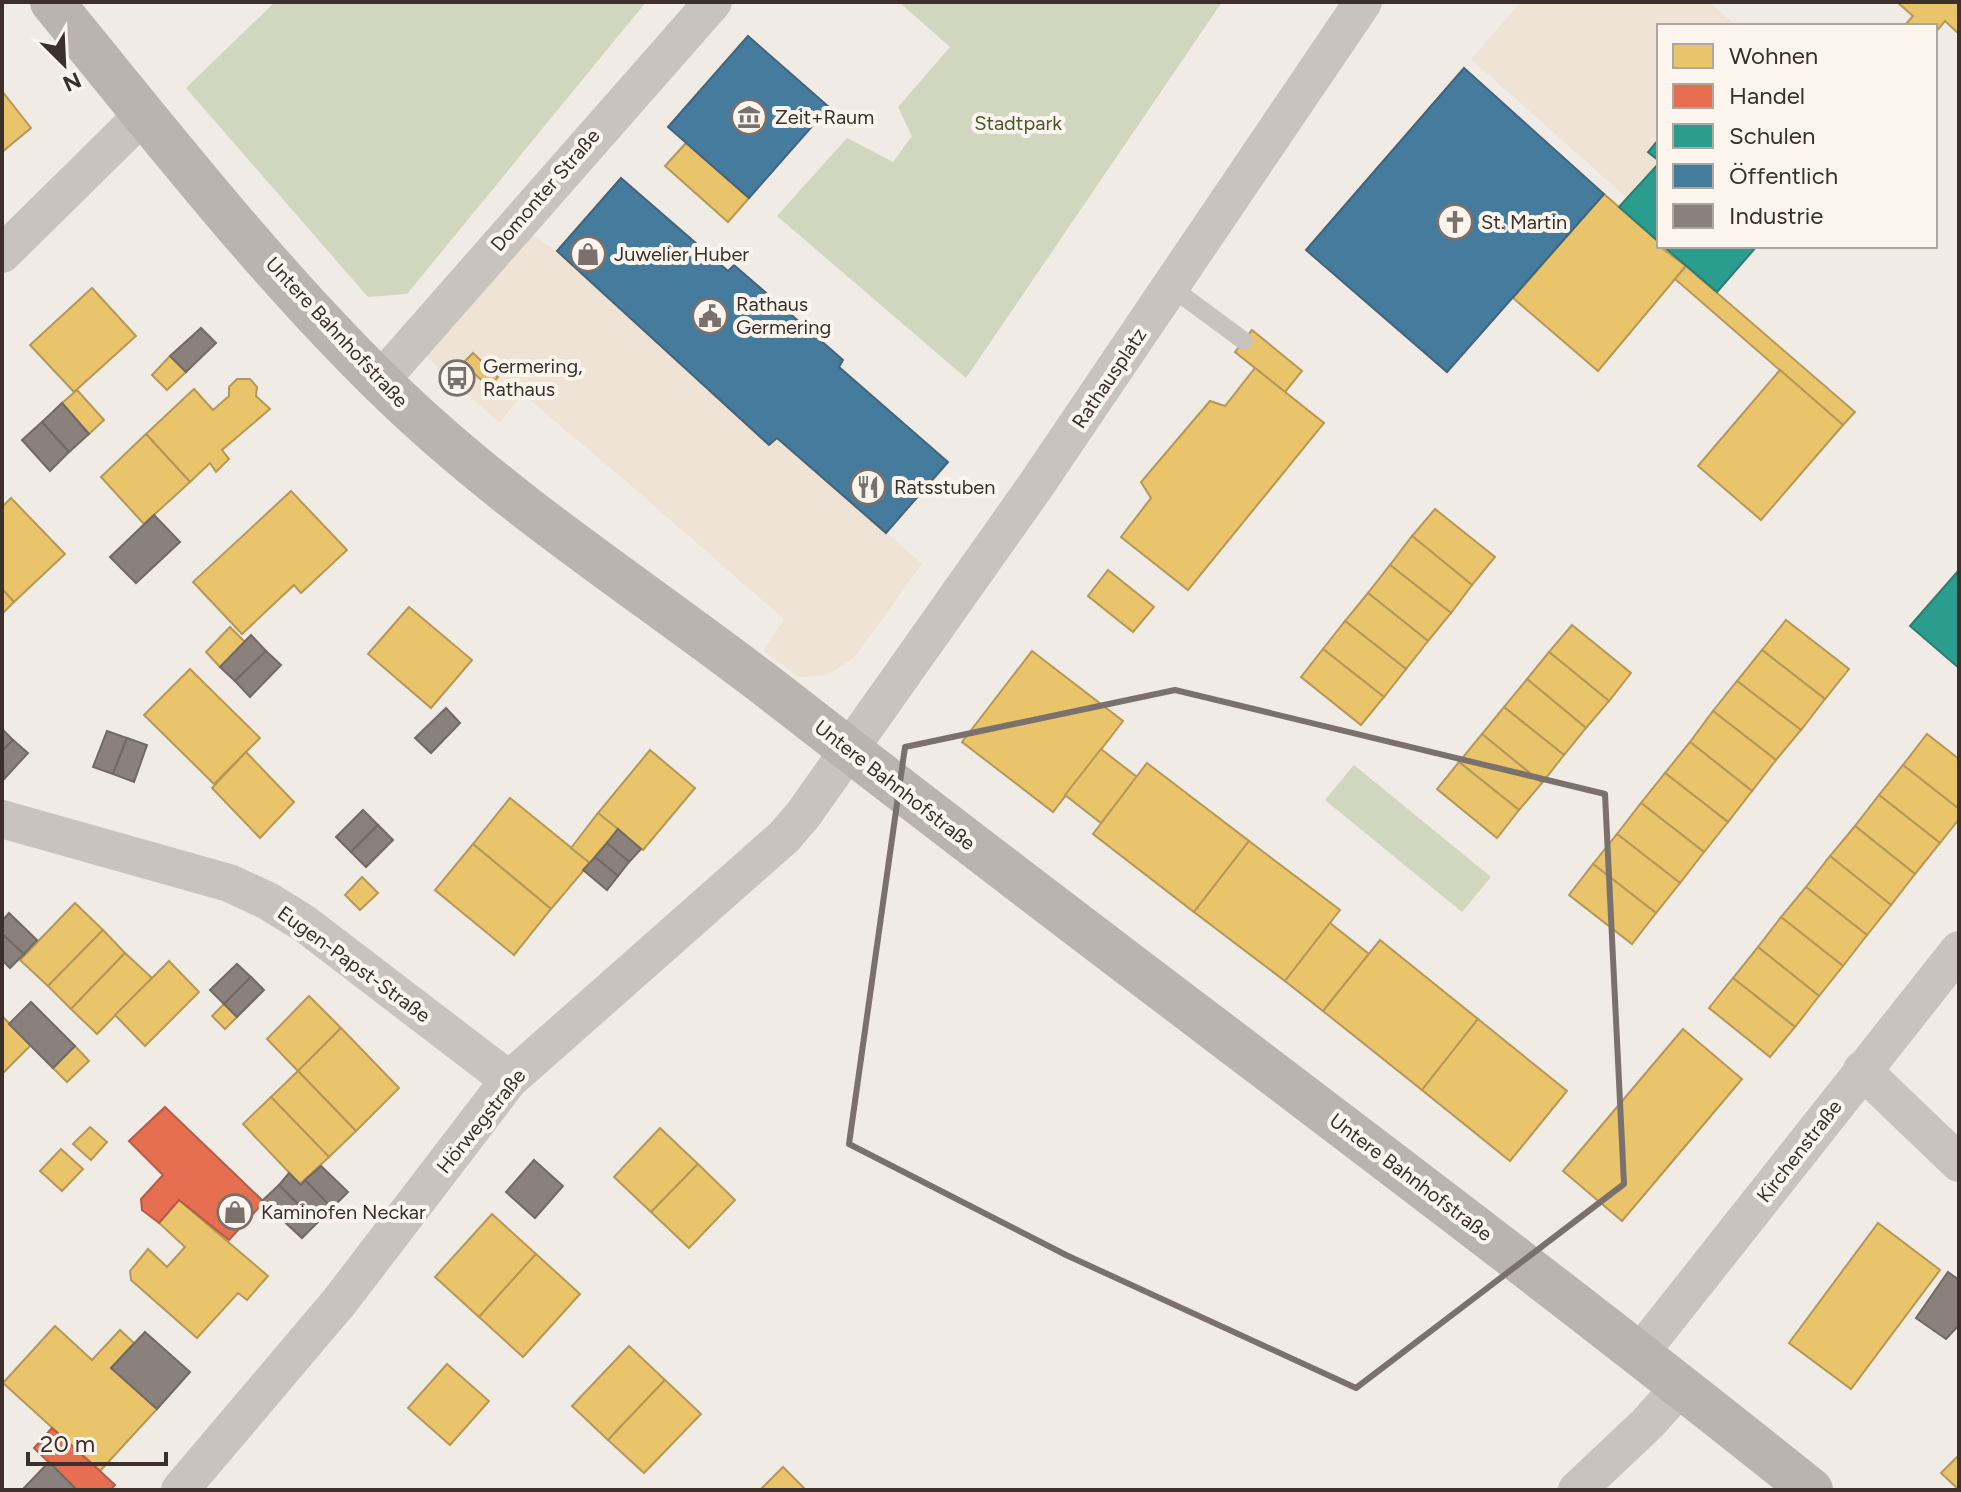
<svg xmlns="http://www.w3.org/2000/svg" width="1961" height="1492" font-family="Figtree,sans-serif">
	<style>
		.green { fill: #d1d6bf }
		.plaza { fill: #eee3d5 }
		.homes { fill: #e9c46a; stroke: #b59857; stroke-width: 2 }
		.shops { fill: #e76f51; stroke: #b35c46; stroke-width: 2 }
		.schools { fill: #2a9d8f; stroke: #2f7c71; stroke-width: 2 }
		.public { fill: #457b9d; stroke: #42647b; stroke-width: 2 }
		.industry { fill: #8a817c; stroke: #726964; stroke-width: 2 }
		.lines { fill: none; stroke-linecap: round; stroke-linejoin: round }
		.lane { stroke: #c9c3be; stroke-width: 18 }
		.street { stroke: #c9c3be; stroke-width: 38 }
		.secondary { stroke: #bab3ae; stroke-width: 44 }
		.marked { fill: none; stroke: #7a716c; stroke-width: 6; stroke-linejoin: round }
		.labels { text-anchor: middle; dominant-baseline: central; stroke-width: 8; stroke-linejoin: round; paint-order: stroke }
		.poi-label { font-size: 20px; fill: #3b302b; stroke: #fbf5ee; text-anchor: start }
		.park-label { font-size: 20px; fill: #4a5a2e; stroke: #fbf5ee }
		.street-label { font-size: 20px; fill: #3b302b; stroke: #fbf5ee }
	</style>
	<rect width="100%" height="100%" fill="#f0ebe5"/>
	<g class="green">
		<path d="M275,2h371l-239,292 -39,3 -182,-209z"/>
		<path d="M899,2h323l-256,376 -189,-162 70,-78 46,24 19,-26 -14,-29 52,-60z"/>
		<path d="M1354,765l137,112 -29,35 -137,-112z"/>
	</g>
	<g class="plaza">
		<path d="M1521,2h188l28,24h-78v113l-11,13 11,11 -31,36 -157,-140z"/>
		<path d="M527,231l30,20 212,194 8,-7 145,126 -68,94 -28,17 -26,2 -37,-26 21,-32 -156,-136 -105,-89 -24,29 -73,-67z"/>
	</g>
	<g class="homes">
		<path d="M1897,2h62v32l-14,-13 -10,12v-7h-31l9,-10z"/>
		<path d="M2,91l29,37 -29,24z"/>
		<path d="M686,143l63,55 -21,24 -63,-56z"/>
		<path d="M1604,194l55,48v4l27,20 -88,105 -85,-73z"/>
		<path d="M1686,266l169,146 -12,13 -168,-146z"/>
		<path d="M92,288l44,48 -62,56 -44,-47z"/>
		<path d="M1252,330l50,41 -17,21 -50,-40z"/>
		<path d="M473,353l25,24 -9,10 -26,-24z"/>
		<path d="M170,356l16,16 -19,18 -15,-15z"/>
		<path d="M1255,368l69,55 -136,167 -67,-53 30,-39 -10,-16 69,-81 15,5z"/>
		<path d="M1780,370l63,55 -82,95 -63,-54z"/>
		<path d="M237,379h13l7,8 -1,9 14,13 -48,41 7,9 -13,13 -6,-9 -20,19 -44,-48 48,-45 19,21 16,-14v-9z"/>
		<path d="M77,390l27,30 -15,14 -27,-31z"/>
		<path d="M146,434l44,48 -46,42 -43,-47z"/>
		<path d="M291,491l56,59 -46,43 -7,-8 -52,49 -49,-52z"/>
		<path d="M11,498l54,56 -51,48 -12,-13v-82z"/>
		<path d="M1435,509l60,48 -23,28 -60,-49z"/>
		<path d="M1412,536l60,49 -21,28 -61,-48z"/>
		<path d="M1390,565l61,48 -23,28 -60,-48z"/>
		<path d="M1108,570l46,37 -21,25 -45,-36z"/>
		<path d="M2,589l12,13 -12,12z"/>
		<path d="M1368,593l60,48 -22,28 -61,-48z"/>
		<path d="M409,607l63,53 -41,48 -63,-54z"/>
		<path d="M1786,620l63,49 -24,30 -63,-49z"/>
		<path d="M1345,621l61,48 -22,28 -61,-48z"/>
		<path d="M1572,625l59,48 -22,28 -60,-49z"/>
		<path d="M230,627l15,15 -25,25 -14,-15z"/>
		<path d="M1323,649l61,48 -23,28 -60,-48z"/>
		<path d="M1762,650l63,49 -24,31 -64,-49z"/>
		<path d="M1032,651l91,70 -70,91 -91,-70z"/>
		<path d="M1549,652l60,49 -23,27 -59,-49z"/>
		<path d="M190,669l70,69 -46,46 -70,-69z"/>
		<path d="M1527,679l59,49 -22,27 -60,-48z"/>
		<path d="M1737,681l64,49 -25,30 -63,-49z"/>
		<path d="M1504,707l60,48 -22,28 -60,-49z"/>
		<path d="M1713,711l63,49 -24,31 -62,-49z"/>
		<path d="M1482,734l60,49 -23,27 -60,-48z"/>
		<path d="M1927,734l32,25v50l-56,-44z"/>
		<path d="M1690,742l62,49 -24,31 -63,-49z"/>
		<path d="M1101,749l36,28 -36,46 -36,-28z"/>
		<path d="M650,750l45,38 -52,62 -45,-37z"/>
		<path d="M246,752l48,50 -34,36 -48,-50z"/>
		<path d="M1459,762l60,48 -22,28 -60,-49z"/>
		<path d="M1147,763l102,78 -55,71 -101,-78z"/>
		<path d="M1903,765l56,44v10l-19,24 -61,-48z"/>
		<path d="M1665,773l63,49 -24,30 -63,-49z"/>
		<path d="M1879,795l61,48 -25,31 -60,-48z"/>
		<path d="M510,798l80,65 -39,46 -78,-65z"/>
		<path d="M1641,803l63,49 -24,31 -63,-49z"/>
		<path d="M598,813l20,16 -28,34 -19,-15z"/>
		<path d="M1855,826l60,48 -24,31 -61,-49z"/>
		<path d="M1617,834l63,49 -24,30 -63,-49z"/>
		<path d="M1249,841l91,69 -55,71 -91,-69z"/>
		<path d="M473,844l78,65 -37,46 -79,-65z"/>
		<path d="M1830,856l61,49 -24,30 -61,-48z"/>
		<path d="M1593,864l63,49 -24,31 -63,-49z"/>
		<path d="M362,877l16,16 -18,17 -15,-15z"/>
		<path d="M1806,887l61,48 -24,31 -62,-49z"/>
		<path d="M75,903l28,27 -55,56 -28,-26z"/>
		<path d="M1781,917l62,49 -24,30 -61,-49z"/>
		<path d="M1330,923l39,31 -46,57 -38,-30z"/>
		<path d="M103,930l22,23 -54,56 -23,-23z"/>
		<path d="M1380,940l98,79 -56,71 -99,-79z"/>
		<path d="M1758,947l61,49 -24,31 -62,-49z"/>
		<path d="M125,953l27,25 -55,56 -26,-25z"/>
		<path d="M169,961l30,31 -54,54 -30,-31z"/>
		<path d="M1733,978l62,49 -25,30 -61,-49z"/>
		<path d="M309,996l32,32 -43,43 -31,-32z"/>
		<path d="M224,1004l13,13 -12,12 -13,-13z"/>
		<path d="M2,1016l29,29 -29,29z"/>
		<path d="M1478,1019l89,72 -57,70 -88,-71z"/>
		<path d="M341,1028l58,60 -43,43 -58,-60z"/>
		<path d="M1683,1029l59,50 -120,142 -59,-50z"/>
		<path d="M75,1046l14,15 -22,21 -14,-14z"/>
		<path d="M298,1071l58,60 -27,26 -58,-60z"/>
		<path d="M271,1097l58,60 -29,27 -57,-60z"/>
		<path d="M90,1127l17,15 -16,18 -18,-16z"/>
		<path d="M660,1128l38,36 -47,48 -37,-35z"/>
		<path d="M61,1149l22,20 -21,22 -22,-20z"/>
		<path d="M698,1164l37,36 -46,48 -38,-36z"/>
		<path d="M179,1200l89,76 -21,24 -9,-7 -41,45 -66,-58 -1,-9 18,-22 19,18 18,-20 -26,-24z"/>
		<path d="M492,1214l44,40 -57,63 -44,-40z"/>
		<path d="M1878,1223l62,47 -89,119 -62,-46z"/>
		<path d="M536,1254l44,40 -57,63 -44,-40z"/>
		<path d="M55,1326l37,34 28,-30 14,13 -23,25 46,41 -57,62 -97,-88z"/>
		<path d="M629,1346l36,34 -57,60 -36,-34z"/>
		<path d="M447,1364l42,37 -39,44 -42,-37z"/>
		<path d="M665,1380l36,34 -57,59 -36,-33z"/>
		<path d="M1959,1455v35l-18,-17z"/>
		<path d="M783,1467l23,23h-46z"/>
	</g>
	<g class="shops">
		<path d="M165,1107l99,95 -35,38 -50,-40 -20,23 -17,-13 -1,-11 22,-24 -34,-34z"/>
		<path d="M52,1428l48,43 15,14 -5,5h-33l-43,-42z"/>
	</g>
	<g class="schools">
		<path d="M1659,139v22l-11,-9z"/>
		<path d="M1659,163v79l-40,-35z"/>
		<path d="M1663,246h94l-40,46z"/>
		<path d="M1959,570v98l-49,-42z"/>
	</g>
	<g class="public">
		<path d="M748,36l81,71 -80,91 -81,-71z"/>
		<path d="M1464,68l140,126 -157,178 -141,-122z"/>
		<path d="M621,178l107,93 6,-6 109,95 -4,7 109,95 -62,71 -109,-95 -8,7 -212,-194z"/>
	</g>
	<g class="industry">
		<path d="M201,328l15,15 -30,29 -16,-16z"/>
		<path d="M62,403l27,31 -20,18 -27,-30z"/>
		<path d="M42,422l27,30 -19,19 -28,-31z"/>
		<path d="M154,515l26,27 -44,41 -26,-26z"/>
		<path d="M251,635l15,16 -31,30 -15,-14z"/>
		<path d="M266,651l15,14 -31,32 -15,-16z"/>
		<path d="M446,708l14,15 -29,30 -16,-15z"/>
		<path d="M2,729l11,11 -11,11z"/>
		<path d="M107,731l20,7 -14,36 -20,-7z"/>
		<path d="M127,738l20,7 -13,37 -21,-8z"/>
		<path d="M13,740l15,13 -24,26 -2,-28z"/>
		<path d="M363,810l15,15 -27,27 -15,-15z"/>
		<path d="M378,825l15,15 -27,27 -15,-15z"/>
		<path d="M618,829l23,20 -12,13 -22,-19z"/>
		<path d="M607,843l22,19 -11,14 -23,-19z"/>
		<path d="M595,857l23,19 -11,14 -24,-20z"/>
		<path d="M9,913l28,27 -13,14 -22,-20v-13z"/>
		<path d="M2,934l22,20 -14,14 -8,-8z"/>
		<path d="M237,964l14,13 -27,27 -14,-14z"/>
		<path d="M251,977l13,13 -27,27 -13,-13z"/>
		<path d="M31,1002l44,44 -22,22 -44,-44z"/>
		<path d="M534,1160l29,26 -28,32 -29,-26z"/>
		<path d="M321,1166l27,26 -16,16 -27,-28z"/>
		<path d="M289,1173l12,12 4,-5 27,28 -15,15 -38,-38z"/>
		<path d="M279,1185l38,38 -15,15 -40,-37z"/>
		<path d="M1948,1272l11,8v45l-13,14 -30,-21z"/>
		<path d="M145,1332l45,40 -33,37 -46,-41z"/>
		<path d="M49,1462l28,28h-55z"/>
	</g>
	<g class="lines">
		<path class="lane" d="M1171,287l73,54"/>
		<g class="street">
			<path d="M2,254l141,-139"/>
			<path d="M380,381l333,-379"/>
			<path d="M2,819l227,64 39,18 37,23 204,156"/>
			<path d="M1862,1070l97,93"/>
			<path d="M1640,1353l319,-403"/>
			<path d="M180,1490l160,-189 169,-221 275,-243 19,-22 231,-327 329,-486"/>
			<path d="M1577,1490l71,-67 33,-37"/>
		</g>
		<path class="secondary" d="M52,2c110,134 218,274 343,394 121,116 264,205 394,307 339,265 687,518 1022,787"/>
	</g>
	<path class="marked" d="M1175,690l430,104 19,390 -268,204 -290,-133 -217,-111 56,-397z"/>
	<defs>
		<symbol id="museum-ring" viewBox="-11 -11 22 22"><circle r="9.5" fill="#fbf5ee" stroke="#7a716c" stroke-width="1.5"/><path d="M0-6L6-3V-2H-6V-3ZM-5-1h2V3h-2ZM-1-1h2V3h-2ZM3-1h2V3H3ZM-6 4H6V6H-6Z" fill="#7a716c"/></symbol>
		<symbol id="church-ring" viewBox="-11 -11 22 22"><circle r="9.5" fill="#fbf5ee" stroke="#7a716c" stroke-width="1.5"/><path d="M-1.2-6h2.4v3.5h3.3v2.4h-3.3V6h-2.4V-.1h-3.3v-2.4h3.3Z" fill="#7a716c"/></symbol>
		<symbol id="shop-ring" viewBox="-11 -11 22 22"><circle r="9.5" fill="#fbf5ee" stroke="#7a716c" stroke-width="1.5"/><path d="M-5-2.5h2.3a2.7 3.5 0 0 1 5.4 0H5L5.5 6h-11ZM-1.5-2.5h3a1.5 2.3 0 0 0-3 0Z" fill="#7a716c"/></symbol>
		<symbol id="civic-ring" viewBox="-11 -11 22 22"><circle r="9.5" fill="#fbf5ee" stroke="#7a716c" stroke-width="1.5"/><path d="M-.6-6.5H3V-4.5H.6V-3L4-1V1h2V6H-6V1h2V-1L-.6-3ZM-1.2 2.5V6h2.4V2.5Z" fill="#7a716c"/></symbol>
		<symbol id="bus-ring" viewBox="-11 -11 22 22"><circle r="9.5" fill="#fbf5ee" stroke="#7a716c" stroke-width="1.5"/><path d="M-5-6H5V4H4V6H2V4H-2V6H-4V4H-5ZM-3.5-4V0h7V-4ZM-3.5 1.2v1.5H-2V1.2ZM2 1.2v1.5H3.5V1.2Z" fill="#7a716c"/></symbol>
		<symbol id="restaurant-ring" viewBox="-11 -11 22 22"><circle r="9.5" fill="#fbf5ee" stroke="#7a716c" stroke-width="1.5"/><path d="M-5-6h1v4h1v-4h1v4h1v-4h1v5L-1.5 .5V6h-2V.5L-5-1ZM5-6V6H3V1.5H1.5Q1.5-4 5-6Z" fill="#7a716c"/></symbol>
	</defs>
	<g fill-rule="evenodd">
		<use href="#museum-ring" x="729" y="97" width="40" height="40"/>
		<use href="#church-ring" x="1435" y="202" width="40" height="40"/>
		<use href="#shop-ring" x="568" y="234" width="40" height="40"/>
		<use href="#civic-ring" x="690" y="296" width="40" height="40"/>
		<use href="#bus-ring" x="437" y="358" width="40" height="40"/>
		<use href="#restaurant-ring" x="848" y="467" width="40" height="40"/>
		<use href="#shop-ring" x="215" y="1192" width="40" height="40"/>
	</g>
	<g class="labels">
		<g class="poi-label">
			<text x="775" y="117">Zeit+Raum</text>
			<text x="1481" y="222">St. Martin</text>
			<text x="614" y="254">Juwelier Huber</text>
			<text x="736" y="304">Rathaus<tspan x="736" dy="23">Germering</tspan></text>
			<text x="483" y="366">Germering,<tspan x="483" dy="23">Rathaus</tspan></text>
			<text x="894" y="487">Ratsstuben</text>
			<text x="261" y="1212">Kaminofen Neckar</text>
		</g>
		<g class="park-label">
			<text x="1018" y="123">Stadtpark</text>
		</g>
		<g class="street-label">
			<text transform="translate(545 190) rotate(-49)">Domonter Straße</text>
			<text transform="translate(337 332) rotate(47)">Untere Bahnhofstraße</text>
			<text transform="translate(1109 378) rotate(-56)">Rathausplatz</text>
			<text transform="translate(895 785) rotate(38)">Untere Bahnhofstraße</text>
			<text transform="translate(354 964) rotate(36)">Eugen-Papst-Straße</text>
			<text transform="translate(481 1121) rotate(-51)">Hörwegstraße</text>
			<text transform="translate(1799 1151) rotate(-52)">Kirchenstraße</text>
			<text transform="translate(1411 1177) rotate(37)">Untere Bahnhofstraße</text>
		</g>
	</g>
	<rect width="1961" height="1492" fill="none" stroke="#3b302b" stroke-width="8"/>
	<rect x="1657" y="24" width="280" height="224" fill="#fbf5ee" stroke="#aea6a0" stroke-width="2"/>
	<rect x="1673" y="44" width="40" height="24" fill="#e9c46a" stroke="#aea6a0" stroke-width="2"/>
	<text x="1729" y="64" font-size="24" fill="#3b302b">Wohnen</text>
	<rect x="1673" y="84" width="40" height="24" fill="#e76f51" stroke="#aea6a0" stroke-width="2"/>
	<text x="1729" y="104" font-size="24" fill="#3b302b">Handel</text>
	<rect x="1673" y="124" width="40" height="24" fill="#2a9d8f" stroke="#aea6a0" stroke-width="2"/>
	<text x="1729" y="144" font-size="24" fill="#3b302b">Schulen</text>
	<rect x="1673" y="164" width="40" height="24" fill="#457b9d" stroke="#aea6a0" stroke-width="2"/>
	<text x="1729" y="184" font-size="24" fill="#3b302b">Öffentlich</text>
	<rect x="1673" y="204" width="40" height="24" fill="#8a817c" stroke="#aea6a0" stroke-width="2"/>
	<text x="1729" y="224" font-size="24" fill="#3b302b">Industrie</text>
	<g transform="translate(64 64) rotate(156)" stroke="#fbf5ee" stroke-width="6" paint-order="stroke">
	<path d="M0-6L14 30L0 20L-14 30Z" fill="#3b302b"/>
	<text y="-12" font-size="22" font-weight="bold" text-anchor="middle" fill="#3b302b">N</text>
	</g>
	<path d="M28 1452v12h138v-12" fill="none" stroke="#3b302b" stroke-width="4"/>
	<text x="40" y="1452" font-size="24" fill="#3b302b" stroke="#fbf5ee" stroke-width="6" paint-order="stroke">20 m</text>
</svg>
